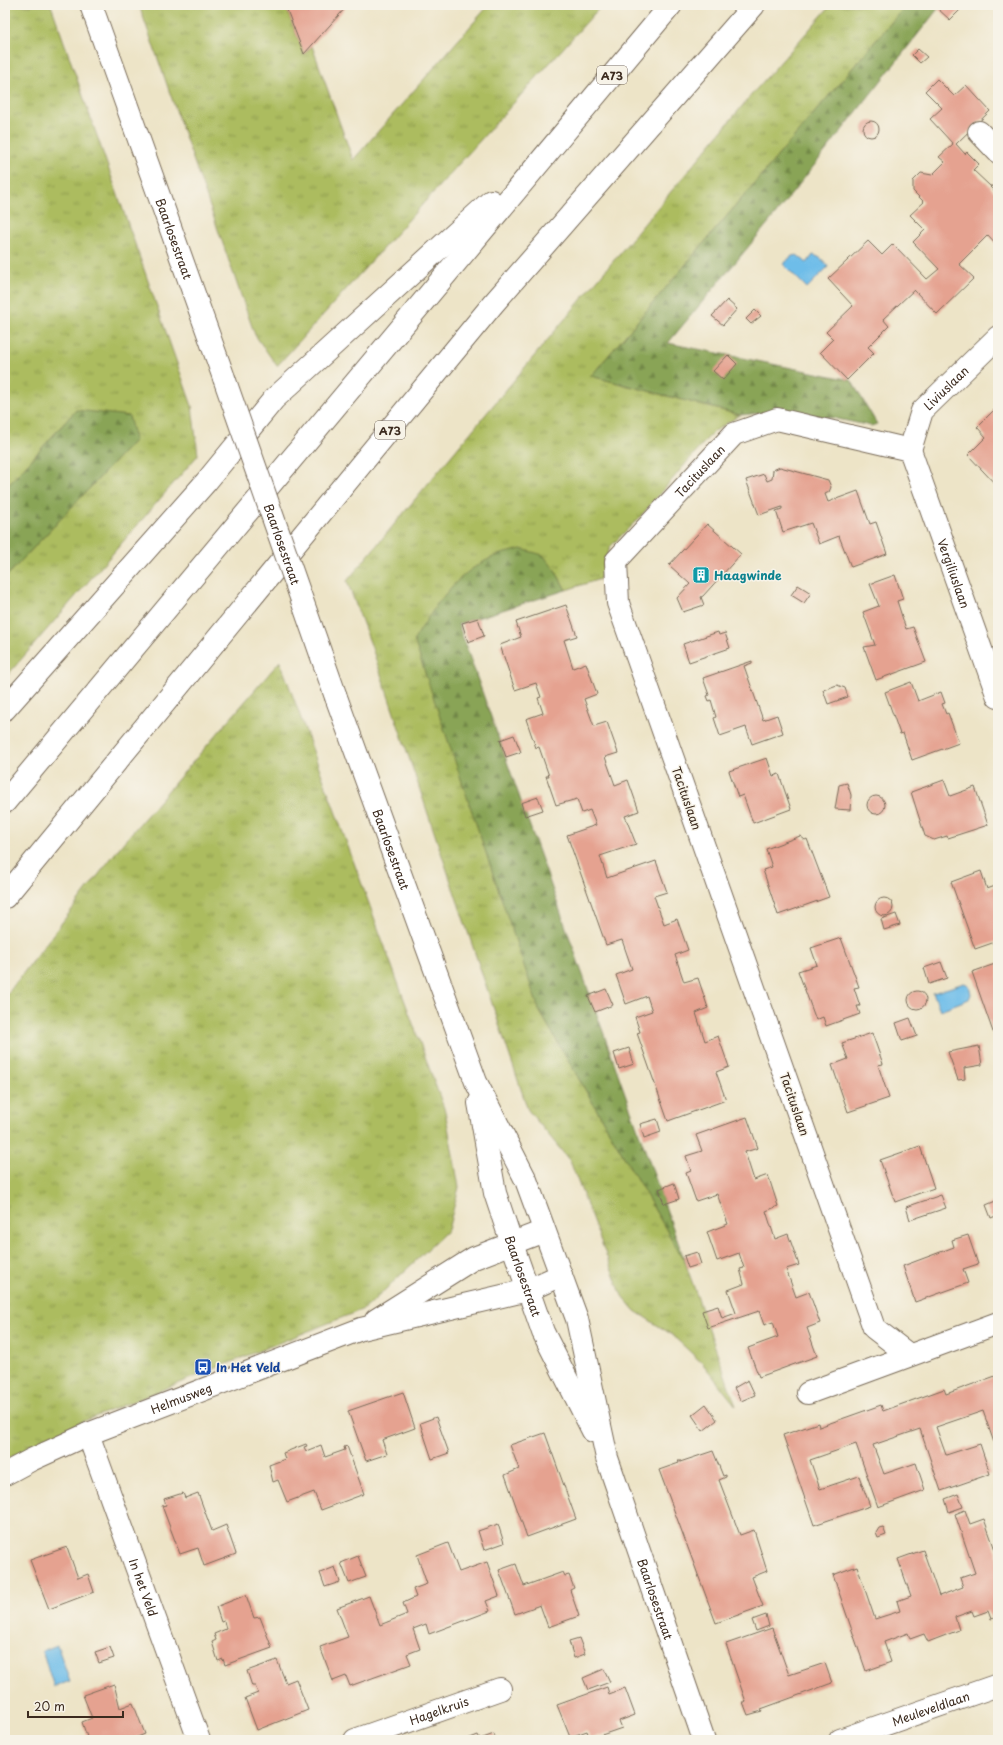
<svg xmlns="http://www.w3.org/2000/svg" width="1003" height="1745" font-family="'Playpen Sans',sans-serif">
	<style>
		.grass { fill: url(#grass-tufts); stroke: #74733e }
		.forest { fill: url(#forest-firs); stroke: #62673a }
		.water { fill: #6ebde9; stroke: #547484 }
		.building { fill: #e5a290 }
		.lines { fill: none; stroke-linecap: round; stroke-linejoin: round }
		.street-casing { stroke: #796b59; stroke-width: 24 }
		.secondary-casing { stroke: #796b59; stroke-width: 24 }
		.highway-casing { stroke: #796b59; stroke-width: 24 }
		.street { stroke: #fff; stroke-width: 22 }
		.secondary { stroke: #fff; stroke-width: 22 }
		.highway { stroke: #fff; stroke-width: 22 }
		.secondary-bridge-casing { stroke: #796b59; stroke-width: 24; stroke-linecap: butt }
		.secondary-bridge { stroke: #fff; stroke-width: 22 }
		.labels { text-anchor: middle; dominant-baseline: central; stroke-width: 3; stroke-linejoin: round; paint-order: stroke }
		.shield { fill: #f7f3e8; stroke: #73665b; stroke-width: 1 }
		.shield-label { font-size: 11px; font-weight: bold; fill: #3b2a1e }
		.street-label { font-size: 12px; fill: #3b2a1e; stroke: #f7f3e8 }
		.culture-label { font-size: 12px; font-weight: bold; fill: #0d838f; stroke: #f7f3e8; text-anchor: start }
		.transit-label { font-size: 12px; font-weight: bold; fill: #164399; stroke: #f7f3e8; text-anchor: start }
	</style>
	<defs>
		<pattern id="grass-tufts" width="24" height="20" patternUnits="userSpaceOnUse"><rect width="24" height="20" fill="#acbc5f"/><path d="M3 7l-1-3M5 7V3M7 7l1-3M15 17l-1-3M17 17v-4M19 17l1-3" fill="none" stroke="#8d994e"/></pattern>
		<pattern id="forest-firs" width="22" height="20" patternUnits="userSpaceOnUse"><rect width="22" height="20" fill="#89a456"/><path d="M5 1l3.5 6h-7zM16 11l3.5 6h-7z" fill="#718647"/></pattern>
	</defs>
	<rect width="100%" height="100%" fill="#f7f3e8"/>
	<filter id="ink" filterUnits="userSpaceOnUse"><feTurbulence type="fractalNoise" baseFrequency=".025" numOctaves="2"/><feDisplacementMap in="SourceGraphic" scale="8" xChannelSelector="R" yChannelSelector="G"/><feConvolveMatrix kernelMatrix="1 2 1 2 8 2 1 2 1" color-interpolation-filters="sRGB"/></filter>
	<filter id="wash" filterUnits="userSpaceOnUse"><feTurbulence type="fractalNoise" baseFrequency=".012" numOctaves="4" result="noise"/><feDisplacementMap in="SourceGraphic" scale="16" xChannelSelector="R" yChannelSelector="G"/><feGaussianBlur stdDeviation="0.9" result="paint"/><feColorMatrix in="noise" values="0 0 0 0 0 0 0 0 0 0 0 0 0 0 0 0 0 1.4 0 .05"/><feComposite in="paint" operator="in"/></filter>
	<g filter="url(#wash)">
		<rect width="100%" height="100%" fill="#ede4c7"/>
		<g class="grass">
			<path d="M5,5h46l141,401 6,49 -193,223v-100l130,-138 -59,-30 -71,79z"/>
			<path d="M139,5h146l19,49 8,-8 41,114 136,-155h113l-325,361 -22,-31z"/>
			<path d="M831,5h75l-315,371 149,39 -28,18 -72,84 -30,30 -10,32 -34,11 -11,-20 -109,23 93,417 146,252 51,144 -33,-42 -32,-30 -36,-23 -13,-15 -52,-135 -42,-51 -157,-465 -24,-64 406,-488z"/>
			<path d="M280,661l165,450 14,76 -11,43 -82,78 -282,113 -79,39v-463l117,-153z"/>
		</g>
		<g class="forest">
			<path d="M906,5h35l-166,210 -107,128 183,37 26,44 -6,2 -38,-8 -59,-6 -34,3 -149,-39z"/>
			<path d="M76,410l53,6 6,24 -130,138v-89z"/>
			<path d="M521,549l22,6 12,15 11,20 -108,34 227,638 -146,-252 -125,-370c21,-34 40,-65 77,-82 9,-5 21,-6 30,-9z"/>
		</g>
		<g class="water">
			<path d="M797,255l10,8 6,-8c7,2 11,5 15,12l-21,21 -24,-24 9,-8z"/>
			<path d="M964,983l5,2 2,9 -2,5 -29,11 -7,-17z"/>
			<path d="M57,1645l13,36 -16,6 -12,-36z"/>
		</g>
		<g id="blocks">
			<g class="building">
				<path d="M285,5h63l-44,49z"/>
				<path d="M940,5h17l4,4 -11,11 -13,-12z"/>
				<path d="M918,49l9,8 -7,6 -8,-8z"/>
				<path d="M937,79l17,17 12,-11 24,26 -34,33 9,10 2,-2 12,12 -6,6 17,16h2l-2,1 8,8v51l-10,-11 -29,29 15,14 -37,36 -23,-24 -31,29 6,7 -21,21 6,6 -27,27 -27,-28 13,-13 -7,-7 27,-26 -25,-27 40,-38 14,14 11,-11 34,35 12,-10 -26,-27 12,-12 -15,-15 14,-13 -11,-11v-10l8,-8 11,2 13,-13 -6,-5 14,-13 -23,-25 12,-11 -17,-17z"/>
				<circle cx="871" cy="129" r="8"/>
				<path d="M727,300l10,9 -14,16 -11,-9z"/>
				<path d="M755,310l6,6 -10,8 -5,-5z"/>
				<path d="M728,355l9,9 -14,16 -10,-9z"/>
				<path d="M998,406v81l-30,-32 18,-18 -9,-10z"/>
				<path d="M780,467l48,13 3,7 -2,5 -4,2 3,8 30,-11 12,33 6,-2 11,32 -36,13 -12,-31 -20,8 -8,-21 -28,9 -7,-21 6,-2v-2l-23,8 -13,-35 18,-6 3,7 5,-2 1,-9z"/>
				<path d="M707,524l34,30 -38,42 -2,1 3,8 -21,7 -6,-14 13,-14 -21,-19z"/>
				<path d="M895,575l8,24 -6,2 9,28 7,-2 13,35 -50,18 -12,-33 11,-2 -12,-33 16,-6 -9,-22z"/>
				<path d="M798,585l13,8 -7,10 -13,-8z"/>
				<path d="M566,605l11,31 -13,4 9,28 13,-5 11,31 -13,5 10,27 13,-4 11,31 -13,4 10,28 13,-5 11,31 -14,5 11,28 -36,12 7,22 49,-17 11,31 -13,4 10,28 13,-5 11,31 -13,5 9,27 14,-4 10,30 -12,5 9,28 13,-5 11,31 -13,5 10,28 -58,21 -31,-88 3,-1 -5,-15 17,-6 -5,-15 -21,8 -10,-29 16,-6 -10,-29 -16,5 -39,-110 29,-10 -6,-15 -8,3 -5,-14 -21,6 -10,-29h3l-10,-29 -3,1 -10,-29 17,-6 -5,-15 3,-1 -5,-14 -21,7 -15,-45 21,-8 -5,-15z"/>
				<path d="M478,618l6,18 -16,6 -6,-19z"/>
				<path d="M718,632l1,3 6,-2 5,15 -41,14 -6,-18z"/>
				<path d="M752,661v2l-8,3 19,54 14,-5 6,18 -31,11 -6,-17 -26,9 -6,-18 2,-1 -5,-17 -2,1 -2,-5 2,-1 -6,-17z"/>
				<path d="M911,682l7,19 23,-9 4,11 -3,1 4,10 2,-1 11,30 -47,17 -9,-27 -3,1 -15,-42z"/>
				<path d="M837,685l8,3 3,9 -20,7 -5,-14z"/>
				<path d="M514,735l7,17 -15,5 -6,-17z"/>
				<path d="M767,758l6,18 6,-2 12,35 -38,14 -10,-28 -5,2 -9,-26z"/>
				<path d="M944,780l6,16 25,-9 13,38 -40,13 -1,-2 -13,4 -9,-4 -14,-44z"/>
				<path d="M847,783l4,12 -1,15 -15,-1 4,-24z"/>
				<circle cx="876" cy="805" r="9"/>
				<path d="M538,797l5,13 -18,6 -4,-13z"/>
				<path d="M800,836l5,4 2,-1 22,58 -51,18 -15,-45 9,-3 -6,-18z"/>
				<path d="M981,871l6,18 11,-4v56l-23,8 -24,-67z"/>
				<circle cx="884" cy="907" r="9"/>
				<path d="M896,914l4,11 -16,5 -3,-11z"/>
				<path d="M841,938l18,49 -5,1 6,18h-3l3,8 -34,12 -3,-9 -7,3 -18,-49 19,-6 -6,-17z"/>
				<path d="M941,962l6,16 -18,6 -5,-16z"/>
				<path d="M998,963v74l-5,-5 -21,-60z"/>
				<path d="M606,989l7,16 -18,7 -7,-16z"/>
				<circle cx="917" cy="1000" r="9"/>
				<path d="M910,1018l7,18 -15,5 -6,-18z"/>
				<path d="M872,1033l11,31 -5,1 11,33 -41,14 -16,-47 16,-6 -6,-16z"/>
				<path d="M979,1046l3,19 -18,3 1,11 -7,1 -10,-28z"/>
				<path d="M629,1048l5,16 -15,5 -5,-16z"/>
				<path d="M747,1117l11,31 -13,4 9,28 14,-5 10,31 -12,5 9,28 13,-5 11,31 -13,4 10,28 13,-5 11,31 -13,5 10,28 -58,21 -11,-29 30,-11 -5,-15 -9,3 -5,-14 -51,17 -6,-17 16,-5 4,12 14,-5 -8,-23 16,-6 -4,-15 4,-1 -5,-15 -22,8 -10,-29 21,-8 -11,-30 -21,7 -10,-28 5,-2 -5,-15 16,-5 -6,-16z"/>
				<path d="M657,1119l4,13 -17,6 -4,-14z"/>
				<path d="M920,1146l14,42 -39,14 -15,-42z"/>
				<path d="M674,1183l5,16 -15,5 -5,-15z"/>
				<path d="M941,1195l5,13 -36,12 -4,-13z"/>
				<path d="M998,1200v15l-7,3 -5,-13z"/>
				<path d="M968,1235l10,29 -15,5 5,14 -53,19 -12,-36 51,-19 -2,-7z"/>
				<path d="M697,1252l4,12 -13,4 -4,-12z"/>
				<path d="M998,1375v79l-15,-43 -47,16 10,28 34,-11 10,30 -49,17 -21,-62 -47,16 11,29 32,-11 9,27 -47,17 -22,-63 -46,16 10,29 39,-13 11,30 -56,19 -31,-90 35,-12 1,4 62,-22 2,6 61,-22 2,5z"/>
				<path d="M748,1380l7,15 -14,6 -7,-13z"/>
				<path d="M403,1392l12,36 -33,12 5,14 -21,7 -18,-50z"/>
				<path d="M706,1404l11,16 -14,11 -11,-16z"/>
				<path d="M436,1417l13,36 -17,6 -12,-36z"/>
				<path d="M545,1433l31,86 -49,18 -22,-62 14,-6 -9,-24z"/>
				<path d="M306,1444l1,2 -3,1 2,4 15,-6 4,12 20,-7 -1,-3 3,-1 17,48 -43,16 -7,-18 -27,10 -9,-22 -5,2 -4,-17 16,-6 -2,-6z"/>
				<path d="M713,1451l10,25 3,-1v2l-7,3 21,55 14,-5 13,41 -15,6 11,29 -47,17 -57,-153 20,-7 -1,-3h2v2z"/>
				<path d="M183,1493l2,5 13,-5 14,38 14,-6 10,29 -32,12 -6,-18 -18,6 -18,-48 4,-1 -2,-6z"/>
				<path d="M958,1494l5,13 -14,5 -4,-13z"/>
				<path d="M965,1510l5,14 14,-5 14,39v59l-7,2 -3,-8 -14,5 -2,-5 -17,6 4,13 -31,12 -4,-8 -14,5 -2,-6 -24,9 7,20 -25,9 -33,-96 24,-9 18,53 25,-8 -3,-10 14,-5 -13,-37 25,-9 16,46 24,-9 -3,-9 15,-5 -20,-59z"/>
				<path d="M498,1524l6,19 -20,7 -6,-19z"/>
				<path d="M883,1527l3,8 -8,3 -2,-5 3,-5z"/>
				<path d="M448,1543l11,29 28,-10 12,34 -13,5 4,10 -61,23 -3,-10 -13,5 7,20 -13,5 4,10 -61,22 -4,-10 -13,5 -13,-34 28,-10 -11,-29 32,-12 11,29 27,-11 -4,-11 13,-6 -3,-8 14,-5 -10,-29z"/>
				<path d="M67,1547l11,31 10,-4 6,18 -45,17 -19,-49z"/>
				<path d="M358,1556l8,21 -17,6 -8,-20z"/>
				<path d="M516,1564l8,22 39,-14 2,4 4,-1 5,13 -4,2 9,26 -31,11 -8,-22 -25,9 -16,-44z"/>
				<path d="M335,1567l5,15 -15,5 -5,-14z"/>
				<path d="M246,1595l8,23 6,-1 12,31 -47,17 -2,-6 -5,2 -6,-19 4,-2 -2,-6 12,-5 -2,-8 -3,1 -5,-15z"/>
				<path d="M766,1615l3,11 -13,5 -4,-11z"/>
				<path d="M772,1628l17,47 36,-12 7,20 -71,26 1,2 -14,4 -5,-13h3l-20,-58z"/>
				<path d="M579,1638l6,16 -11,4 -5,-17z"/>
				<path d="M110,1647l4,11 -15,5 -4,-11z"/>
				<path d="M277,1660l9,23 10,-4 12,31 -51,20 -12,-32 13,-5 -3,-7h-3l-5,-15z"/>
				<path d="M604,1669l6,13 -22,8 -5,-12z"/>
				<path d="M114,1684l6,24 13,-5 12,31 -15,6h-42l-6,-18 10,-4 -9,-23z"/>
				<path d="M607,1687l2,7 16,-6 10,27 -16,6 3,7 -32,11 -3,-8 -17,6 -13,-32z"/>
				<path d="M494,1734l2,6h-31l13,-5 2,4z"/>
			</g>
		</g>
	</g>
	<g filter="url(#ink)">
		<use href="#blocks" fill-opacity="0" stroke="#796b59" stroke-width="1"/>
		<g class="lines">
			<defs>
				<g id="street">
					<path d="M979,132l19,20"/>
					<path id="s1" d="M910,450l88,247"/>
					<path id="s2" d="M910,450l12,-39 76,-74"/>
					<path id="s3" d="M909,1355l-35,-27 -256,-725 -2,-42 118,-127 43,-15 133,31"/>
					<path d="M808,1393l190,-70"/>
					<path id="s4" d="M88,1434l111,306"/>
					<path id="s5" d="M355,1740l145,-51"/>
					<path id="s6" d="M840,1740l158,-55"/>
				</g>
				<g id="secondary">
					<path id="s7" d="M91,5l133,373"/>
					<path id="s8" d="M336,697l140,385 50,98 51,139 30,139 97,282"/>
					<path id="s9" d="M479,1103l16,90 17,51 31,88 50,99"/>
					<path d="M376,1320l98,-62 70,-27"/>
					<path id="s10" d="M5,1474l26,-14 57,-26 273,-105 167,-39 33,-15"/>
				</g>
				<g id="highway">
					<path d="M5,709l201,-227 68,-83 217,-198"/>
					<path d="M5,802l666,-797"/>
					<path d="M5,897l488,-593 261,-299"/>
				</g>
			</defs>
			<use href="#street" class="street-casing"/>
			<use href="#secondary" class="secondary-casing"/>
			<use href="#highway" class="highway-casing"/>
			<use href="#street" class="street"/>
			<use href="#secondary" class="secondary"/>
			<use href="#highway" class="highway"/>
			<defs>
				<g id="secondary-bridge">
					<path id="s11" d="M224,378l112,319"/>
				</g>
			</defs>
			<use href="#secondary-bridge" class="secondary-bridge-casing"/>
			<use href="#secondary-bridge" class="secondary-bridge"/>
		</g>
	</g>
	<defs>
		<symbol id="building-square" viewBox="-11 -11 22 22"><rect x="-9" y="-9" width="18" height="18" rx="4" fill="#0f9aa8" stroke="#f7f3e8"/><path d="M-4-6H4V6H1V3H-1V6H-4ZM-2.5-4.3h1.7v1.8h-1.7ZM.8-4.3h1.7v1.8H.8ZM-2.5-1h1.7V.8h-1.7ZM.8-1h1.7V.8H.8Z" fill="#fff"/></symbol>
		<symbol id="bus-square" viewBox="-11 -11 22 22"><rect x="-9" y="-9" width="18" height="18" rx="4" fill="#1a4fb4" stroke="#f7f3e8"/><path d="M-5-6H5V4H4V6H2V4H-2V6H-4V4H-5ZM-3.5-4V0h7V-4ZM-3.5 1.2v1.5H-2V1.2ZM2 1.2v1.5H3.5V1.2Z" fill="#fff"/></symbol>
	</defs>
	<g fill-rule="evenodd">
		<use href="#building-square" x="691" y="565" width="20" height="20"/>
		<use href="#bus-square" x="193" y="1357" width="20" height="20"/>
	</g>
	<g class="labels">
		<g class="shield">
			<rect x="597" y="66" width="30" height="18" rx="3"/>
			<rect x="375" y="421" width="30" height="18" rx="3"/>
		</g>
		<g class="shield-label">
			<text x="612" y="75">A73</text>
			<text x="390" y="430">A73</text>
		</g>
		<g class="street-label">
			<text stroke="none"><textPath href="#s7" startOffset="248">Baarlosestraat</textPath></text>
			<text stroke="none"><textPath href="#s2" startOffset="74">Liviuslaan</textPath></text>
			<text stroke="none"><textPath href="#s3" startOffset="978">Tacituslaan</textPath></text>
			<text stroke="none"><textPath href="#s11" startOffset="176">Baarlosestraat</textPath></text>
			<text stroke="none"><textPath href="#s1" startOffset="131">Vergiliuslaan</textPath></text>
			<text transform="translate(687 798) rotate(71)">Tacituslaan</text>
			<text stroke="none"><textPath href="#s8" startOffset="162">Baarlosestraat</textPath></text>
			<text transform="translate(795 1104) rotate(71)">Tacituslaan</text>
			<text stroke="none"><textPath href="#s9" startOffset="179">Baarlosestraat</textPath></text>
			<text stroke="none"><textPath href="#s10" startOffset="192">Helmusweg</textPath></text>
			<text stroke="none"><textPath href="#s4" startOffset="163">In het Veld</textPath></text>
			<text stroke="none"><textPath href="#s8" startOffset="959">Baarlosestraat</textPath></text>
			<text stroke="none"><textPath href="#s6" startOffset="96">Meuleveldlaan</textPath></text>
			<text stroke="none"><textPath href="#s5" startOffset="89">Hagelkruis</textPath></text>
		</g>
		<g class="culture-label">
			<text x="714" y="575">Haagwinde</text>
		</g>
		<g class="transit-label">
			<text x="216" y="1367">In Het Veld</text>
		</g>
	</g>
	<rect width="1003" height="1745" fill="none" stroke="#f7f3e8" stroke-width="20"/>
	<path d="M28 1711v6h95v-6" fill="none" stroke="#3b2a1e" stroke-width="2"/>
	<text x="34" y="1711" font-size="12" fill="#3b2a1e" stroke="#f7f3e8" stroke-width="3" paint-order="stroke">20 m</text>
</svg>
